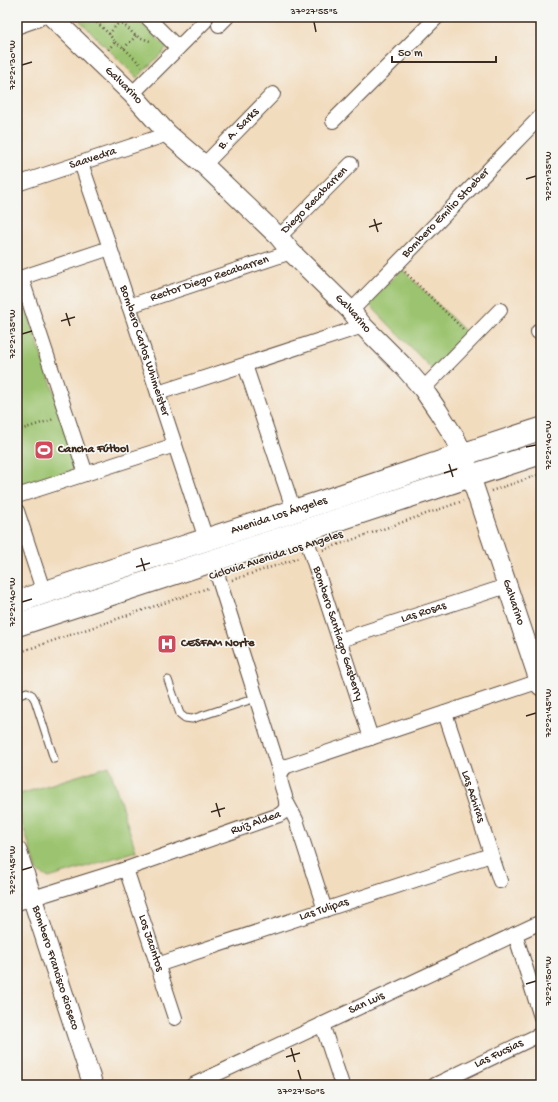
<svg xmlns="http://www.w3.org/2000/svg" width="558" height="1102" font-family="'Gochi Hand',sans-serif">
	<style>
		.green { fill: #9cc46f; stroke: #6c7746 }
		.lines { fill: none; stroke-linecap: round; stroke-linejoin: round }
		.lane-casing { stroke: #564536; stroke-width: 9 }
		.street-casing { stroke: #564536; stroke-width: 16 }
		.secondary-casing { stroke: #564536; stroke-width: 21 }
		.primary-casing { stroke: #564536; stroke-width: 24 }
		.path { stroke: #564536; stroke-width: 2.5; stroke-dasharray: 1 3; stroke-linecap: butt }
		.lane { stroke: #fff; stroke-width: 7 }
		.street { stroke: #fff; stroke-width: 14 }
		.secondary { stroke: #fff; stroke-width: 19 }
		.primary { stroke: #fff; stroke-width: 22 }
		.ticks { fill: none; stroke: #3b2a1e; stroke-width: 1.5 }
		.labels { text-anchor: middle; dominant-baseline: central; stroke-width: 3.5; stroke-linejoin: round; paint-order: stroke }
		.street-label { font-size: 12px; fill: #3b2a1e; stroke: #f6f6f2 }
		.poi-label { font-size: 12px; font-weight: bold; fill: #3b2a1e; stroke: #f6f6f2; text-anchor: start }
		.neatline { fill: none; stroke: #3b2a1e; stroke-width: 1.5 }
		.ticks-label { font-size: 10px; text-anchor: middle; fill: #3b2a1e }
	</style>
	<rect width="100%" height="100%" fill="#f6f6f2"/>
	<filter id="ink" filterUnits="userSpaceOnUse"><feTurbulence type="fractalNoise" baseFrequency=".025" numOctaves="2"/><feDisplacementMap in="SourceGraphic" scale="8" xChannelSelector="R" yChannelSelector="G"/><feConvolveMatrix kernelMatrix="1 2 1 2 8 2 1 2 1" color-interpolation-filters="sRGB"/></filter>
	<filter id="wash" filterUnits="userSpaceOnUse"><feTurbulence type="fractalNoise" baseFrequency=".012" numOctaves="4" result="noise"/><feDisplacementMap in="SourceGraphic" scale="16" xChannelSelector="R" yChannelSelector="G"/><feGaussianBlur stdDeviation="0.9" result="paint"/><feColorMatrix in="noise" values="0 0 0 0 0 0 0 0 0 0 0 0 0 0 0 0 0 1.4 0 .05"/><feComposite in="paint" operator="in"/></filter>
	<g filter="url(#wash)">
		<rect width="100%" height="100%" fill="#f2dcbe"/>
		<g class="green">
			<path d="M76,17h60l31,31 -30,30z"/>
			<path d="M402,269l64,63 -34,37 -64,-66z"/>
			<path d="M17,289l3,1 57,171 -6,10 -52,17 -2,-1v-66l4,-1 -4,-12z"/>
			<path d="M109,766l27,85 -87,27 -11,-6 -21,-64v-13z"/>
		</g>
	</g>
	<g filter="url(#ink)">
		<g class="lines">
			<defs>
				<g id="lane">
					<path d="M168,680l12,34 5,4 7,1 64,-21"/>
					<path d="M17,696l10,-4 5,3 3,5 19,59"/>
				</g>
				<g id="street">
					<path d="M147,17l31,31"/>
					<path d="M219,25l8,-8"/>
					<path d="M132,94l73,-73"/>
					<path d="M333,121l104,-104"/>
					<path id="s1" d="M81,163l29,85 96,291"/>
					<path id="s2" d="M204,165l69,-71"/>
					<path id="s3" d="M17,184l151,-50"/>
					<path id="s4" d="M279,237l72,-73"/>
					<path d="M21,277l65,197"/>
					<path d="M17,279l93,-31"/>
					<path id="s5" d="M129,306l162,-54"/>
					<path id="s6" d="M351,311l190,-195"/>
					<path d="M538,332l3,-3"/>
					<path d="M245,365l49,146"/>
					<path d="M423,389l77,-79"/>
					<path d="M158,393l205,-67"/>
					<path d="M17,496l158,-51"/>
					<path d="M17,511l27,82"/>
					<path id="s7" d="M304,531l67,207"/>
					<path d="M213,561l67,212"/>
					<path id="s8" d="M340,640l167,-54"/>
					<path id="s9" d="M445,713l55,168"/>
					<path d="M286,801l10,19 29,90"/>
					<path id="s10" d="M126,869l49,149"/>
					<path id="s11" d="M17,903l109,-34 153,-54c21,-11 -12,-36 8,-49l253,-85"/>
					<path d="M515,934l26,83"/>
					<path id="s12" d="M157,965l334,-110"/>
					<path d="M322,1024l20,61"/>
					<path id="s13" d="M193,1085l348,-163"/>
					<path id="s14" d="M435,1085l106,-51"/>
				</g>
				<g id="secondary">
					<path id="s15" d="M52,17l80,77 36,40 36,31 75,72 12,15 60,59 12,15 41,41 19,22 15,22 17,27 8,16 78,232"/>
					<path d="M17,24l20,-7"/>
					<path id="s16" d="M17,851l76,234"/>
				</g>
				<g id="primary">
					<path id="s17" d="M17,602c92,-32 184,-60 277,-91 82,-26 164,-56 247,-82"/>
					<path d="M17,625l524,-172"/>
				</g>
			</defs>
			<use href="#lane" class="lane-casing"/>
			<use href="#street" class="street-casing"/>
			<use href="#secondary" class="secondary-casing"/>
			<use href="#primary" class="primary-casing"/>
			<g class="path">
				<path d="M91,17l18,17 6,8 -7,8"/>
				<path d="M118,17l2,4 16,15 14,5"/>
				<path d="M109,34l11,-13"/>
				<path d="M115,42l9,6 18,18"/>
				<path d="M124,48l12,-12"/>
				<path d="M405,272l58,57"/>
				<path d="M17,431l37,-12"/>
				<path d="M491,491l50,-17"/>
				<path d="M323,550l140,-49"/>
				<path d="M232,580l67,-22"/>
				<path d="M17,653l191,-65"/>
			</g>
			<use href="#lane" class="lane"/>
			<use href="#street" class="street"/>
			<use href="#secondary" class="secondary"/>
			<use href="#primary" class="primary"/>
		</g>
	</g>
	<path class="ticks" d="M314,22l2,10M22,65l10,-3M526,179l10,-3M374,219l4,13M369,227l13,-4M66,313l4,13M61,321l14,-4M22,334l10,-3M526,447l10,-2M449,464l4,13M444,473l13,-4M141,558l4,13M136,567l14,-4M22,602l10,-3M526,716l10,-3M216,803l4,14M211,812l14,-4M22,870l10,-3M526,984l10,-3M291,1048l4,14M286,1057l14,-4M298,1070l3,10"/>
	<defs>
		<symbol id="stadium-square" viewBox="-11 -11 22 22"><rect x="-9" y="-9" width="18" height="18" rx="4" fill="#d1495b" stroke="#f6f6f2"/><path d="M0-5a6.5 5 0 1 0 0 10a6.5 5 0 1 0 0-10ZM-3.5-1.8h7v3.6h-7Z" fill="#fff"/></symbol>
		<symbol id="hospital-square" viewBox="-11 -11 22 22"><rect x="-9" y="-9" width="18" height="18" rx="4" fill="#d1495b" stroke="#f6f6f2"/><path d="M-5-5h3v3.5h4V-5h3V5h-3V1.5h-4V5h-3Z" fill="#fff"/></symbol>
	</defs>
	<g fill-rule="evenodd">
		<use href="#stadium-square" x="33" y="439" width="22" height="22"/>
		<use href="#hospital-square" x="156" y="633" width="22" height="22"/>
	</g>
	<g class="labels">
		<g class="street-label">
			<text stroke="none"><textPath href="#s15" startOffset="99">Galvarino</textPath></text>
			<text stroke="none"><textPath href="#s2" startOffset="50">B. A. Sarks</textPath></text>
			<text stroke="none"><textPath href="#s3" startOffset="80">Saavedra</textPath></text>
			<text stroke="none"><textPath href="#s4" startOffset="51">Diego Recabarren</textPath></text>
			<text stroke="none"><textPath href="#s6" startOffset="136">Bombero Emilio Stoeber</textPath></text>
			<text stroke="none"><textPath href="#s5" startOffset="85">Rector Diego Recabarren</textPath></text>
			<text stroke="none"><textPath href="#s15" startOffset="423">Galvarino</textPath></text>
			<text stroke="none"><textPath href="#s1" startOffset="198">Bombero Carlos Whimeister</textPath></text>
			<text stroke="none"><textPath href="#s17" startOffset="276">Avenida Los Ángeles</textPath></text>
			<text transform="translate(276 556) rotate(-18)">Ciclovia Avenida Los Angeles</text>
			<text stroke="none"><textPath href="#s15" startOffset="759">Galvarino</textPath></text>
			<text stroke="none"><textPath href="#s8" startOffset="88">Las Rosas</textPath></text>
			<text stroke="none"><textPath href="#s7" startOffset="108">Bombero Santiago Gasberry</textPath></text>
			<text stroke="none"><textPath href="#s9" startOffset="88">Las Achiras</textPath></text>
			<text stroke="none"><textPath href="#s11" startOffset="252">Ruiz Aldea</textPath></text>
			<text stroke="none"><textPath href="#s12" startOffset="176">Las Tulipas</textPath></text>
			<text stroke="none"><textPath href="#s10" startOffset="78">Los Jacintos</textPath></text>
			<text stroke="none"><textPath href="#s16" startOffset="123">Bombero Francisco Rioseco</textPath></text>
			<text stroke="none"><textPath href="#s13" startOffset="192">San Luis</textPath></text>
			<text stroke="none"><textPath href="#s14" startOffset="71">Las Fucsias</textPath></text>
		</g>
		<g class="poi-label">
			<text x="58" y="450">Cancha Fútbol</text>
			<text x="181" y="644">CESFAM Norte</text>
		</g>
	</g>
	<rect width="558" height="1102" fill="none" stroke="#f6f6f2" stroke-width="44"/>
	<path d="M392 56v6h104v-6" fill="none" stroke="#3b2a1e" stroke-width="2"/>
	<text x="398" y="56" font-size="12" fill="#3b2a1e" stroke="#f6f6f2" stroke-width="3" paint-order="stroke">50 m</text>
	<rect x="22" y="22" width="514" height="1058" class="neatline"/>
	<g class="ticks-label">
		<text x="314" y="14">37°27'55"S</text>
		<text transform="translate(11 65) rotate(-90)" y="4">72°21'30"W</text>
		<text transform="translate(547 176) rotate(-90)" y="4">72°21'35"W</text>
		<text transform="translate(11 334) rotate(-90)" y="4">72°21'35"W</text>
		<text transform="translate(547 445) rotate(-90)" y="4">72°21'40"W</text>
		<text transform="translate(11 602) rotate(-90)" y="4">72°21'40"W</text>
		<text transform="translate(547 713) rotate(-90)" y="4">72°21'45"W</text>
		<text transform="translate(11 870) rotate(-90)" y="4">72°21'45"W</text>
		<text transform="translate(547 981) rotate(-90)" y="4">72°21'50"W</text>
		<text x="301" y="1094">37°27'50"S</text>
	</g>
</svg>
